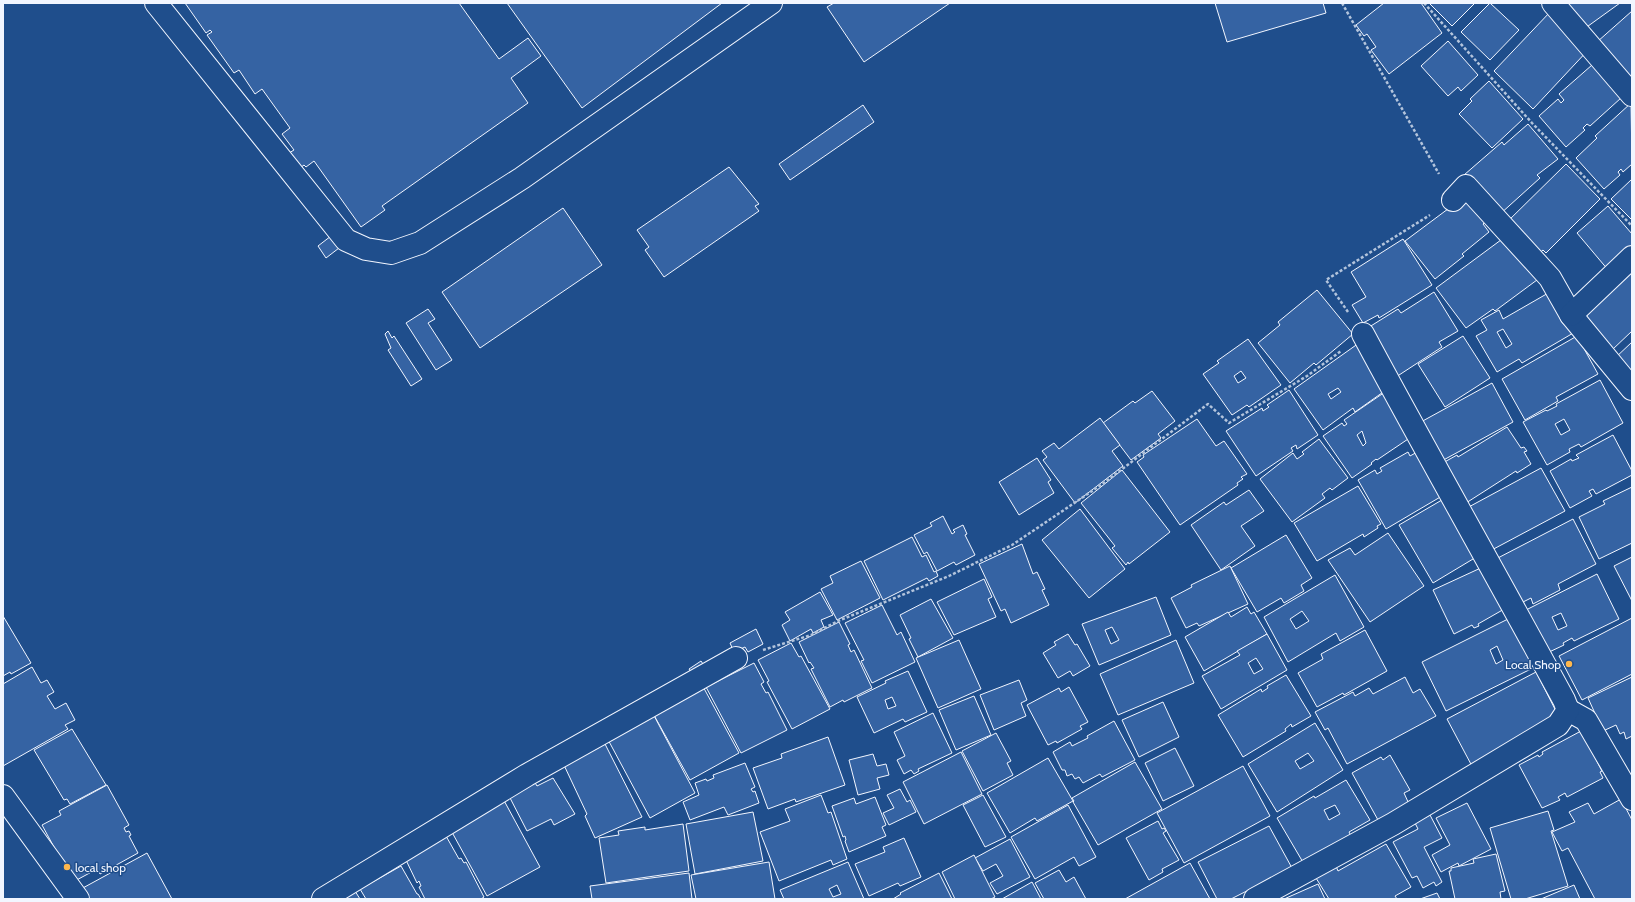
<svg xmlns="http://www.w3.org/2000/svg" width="1635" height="902" font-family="Cabin,sans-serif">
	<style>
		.building { fill: #3563a3; stroke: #f2f6ff; fill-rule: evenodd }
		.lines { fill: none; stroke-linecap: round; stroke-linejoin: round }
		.minor-casing { stroke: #f2f6ff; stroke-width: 24 }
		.path { stroke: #b3c4dc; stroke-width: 2.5; stroke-dasharray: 3 2; stroke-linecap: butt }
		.minor { stroke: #1f4e8c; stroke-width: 22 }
		.poi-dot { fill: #ffb74d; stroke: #1f4e8c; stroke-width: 1.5 }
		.labels { text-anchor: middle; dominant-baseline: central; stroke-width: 3; stroke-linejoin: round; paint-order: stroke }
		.poi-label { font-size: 12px; fill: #f2f6ff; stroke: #1f4e8c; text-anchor: end }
	</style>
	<rect width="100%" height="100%" fill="#1f4e8c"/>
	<g class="building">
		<path d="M185,3h274l40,56 29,-21 13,18 -30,22 17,25 -146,103 3,4 -24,17 -47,-66 -8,6 -2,-2 -4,3 -11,-15 5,-3 -12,-16 8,-6 -28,-39 -7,5 -16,-24 -5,3 -27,-38 5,-3 -2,-2 -4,3z"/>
		<path d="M507,3h215l-140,105z"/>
		<path d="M834,3h116l-86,59 -37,-55z"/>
		<path d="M1215,3h108l3,10 -99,29z"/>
		<path d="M1384,3h37l21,30 -53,41 -18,-24 5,-3 -9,-13 -3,2 -8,-11z"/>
		<path d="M1429,3h46l-23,23z"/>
		<path d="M1490,3l29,27 -29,30 -29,-28z"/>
		<path d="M1568,3h52l-36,26 -17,-25z"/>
		<path d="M1551,11l39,37 -57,61 -39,-38z"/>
		<path d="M1632,11v68l-35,-37z"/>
		<path d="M1448,41l30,34 -17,16 -3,-4 -10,9 -27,-30z"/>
		<path d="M1592,65l29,33 -31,28 -3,-2 -4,4 2,2 -19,17 -27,-31 19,-17 3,4 3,-3 -5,-6z"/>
		<path d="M1489,81l34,38 -31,29 -33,-34 13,-13 -2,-2z"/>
		<path d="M1631,103l1,61 -9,8 -2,-3 -3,3 2,3 -16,14 -28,-31 21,-20 -2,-2z"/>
		<path d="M863,105l11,17 -84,58 -11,-16z"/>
		<path d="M1528,124l30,35 -21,16 3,3 -41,37 -35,-40 38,-33 2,3z"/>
		<path d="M1566,164l34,35 -54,54 -3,-3 -7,6 -31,-32z"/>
		<path d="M729,167l30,37 -4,2 4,5 -95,66 -19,-27 4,-3 -12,-17z"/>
		<path d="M1632,179v41l-21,-21z"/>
		<path d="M1468,194l21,25 -6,5 6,8 -27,22 2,2 -29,23 -30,-38z"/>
		<path d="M1608,206l24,28v17l-23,20 -32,-38z"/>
		<path d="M563,208l39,57 -122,83 -38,-56z"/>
		<path d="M1509,234l32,43 -46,34 -2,-2 -27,19 -30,-40z"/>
		<path d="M331,236l8,12 -13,10 -8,-12z"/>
		<path d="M1403,239l29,46 -53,33 -1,-3 -15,8 -11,-18 14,-8 -15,-25z"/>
		<path d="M1632,266v65l-20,19 -36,-36z"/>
		<path d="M1317,290l36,44 -37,31 -2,-2 -24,20 -32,-40 22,-18 -2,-3z"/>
		<path d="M1434,292l24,39 -19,11 3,5 -46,30 -30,-48 32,-20 3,4z"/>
		<path d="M1550,292l25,40 -53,31 -3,-4 -22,13 -21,-36 11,-6 -6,-10 18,-10 4,9zM1503,329l9,15 -6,4 -9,-16z"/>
		<path d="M428,309l7,10 -7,4 24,37 -16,10 -30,-47z"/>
		<path d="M388,331l4,7 2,-2 28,43 -11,7 -23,-36 3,-2 -6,-14z"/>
		<path d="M1463,336l27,42 -45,29 -27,-43z"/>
		<path d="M1577,336l21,38 -42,23 2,4 -33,19 -23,-41z"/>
		<path d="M1248,339l33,46 -32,22 -2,-2 -15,10 -29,-41 16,-11 -2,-2zM1241,371l5,7 -8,5 -4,-7z"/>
		<path d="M1632,342v36l-18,-19z"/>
		<path d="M1359,343l27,47 -31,22 -2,-4 -30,22 -29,-41zM1338,388l3,4 -10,7 -3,-5z"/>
		<path d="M1600,380l23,43 -42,24 -2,-3 -10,5 1,3 -23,13 -24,-43 23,-12 1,1 10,-5 -1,-2zM1564,419l6,11 -9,5 -6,-11z"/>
		<path d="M1492,383l21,39 -75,41 -19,-40z"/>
		<path d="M1289,390l29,45 -21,14 -1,-4 -5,3 2,3 -37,25 -30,-45 36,-23 1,3 6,-4 -2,-2z"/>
		<path d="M1152,391l23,30 -17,13 3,4 -30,22 -28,-37 30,-22 2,2z"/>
		<path d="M1385,392l29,43 -37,25 -1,-1 -5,4 1,1 -20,14 -29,-42 19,-13 2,3 3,-2 -3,-4zM1362,431l4,12 -3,3 -6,-11z"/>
		<path d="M1100,418l20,27 -8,6 11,15 -48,37 -32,-43 4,-3 -5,-6 12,-8 5,6z"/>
		<path d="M1197,419l19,27 8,-5 23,33 -6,3 2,2 -6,4 1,2 -58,40 -43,-63 7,-5 -1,-2z"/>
		<path d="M1507,427l14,21 3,-1 3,4 -3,1 7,12 -14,9 -1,-2 -50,32 -25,-39 16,-9 1,2z"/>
		<path d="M1613,435l19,36v4l-36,19 -3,-5 -4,2 3,5 -22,12 -20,-37 21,-12 1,2 7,-3 -3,-3z"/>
		<path d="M1319,439l29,39 -16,12 -2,-2 -8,6 3,4 -33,24 -32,-43 33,-26 4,6 7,-5 -2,-2z"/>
		<path d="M1419,451l23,45 -56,33 -28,-49 17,-10 2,4 5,-3 -2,-3 28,-16 2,4z"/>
		<path d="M1037,458l14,22 -3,2 6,11 -35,22 -20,-33z"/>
		<path d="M1541,468l24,43 -77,41 -23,-43z"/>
		<path d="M1122,470l48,62 -41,32 -1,-2 -2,3 -14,-17 3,-2 -34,-43z"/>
		<path d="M1358,486l23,38 -4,2 1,2 -14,9 -1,-3 -46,27 -23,-38z"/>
		<path d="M1632,487v56l-33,16 -20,-42 26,-13 -2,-3z"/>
		<path d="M1249,490l15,21 -23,15 14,20 -34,24 -30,-45 33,-23 2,3z"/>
		<path d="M1447,497l31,59 -45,27 -34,-58z"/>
		<path d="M1080,509l45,60 -36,29 -47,-58z"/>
		<path d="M943,516l9,18 3,-2 -2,-2 10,-5 4,9 -2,1 10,20 -19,10 -2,-3 -17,9 -10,-19 -3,2 -10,-19 18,-9 -2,-3z"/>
		<path d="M1573,519l23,45 -38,20 2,6 -27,14 -2,-6 -14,7 -23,-45z"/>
		<path d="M1388,533l36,53 -54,36 -42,-62 22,-12 5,7z"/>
		<path d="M1286,535l26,43 -11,7 3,6 -20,12 -3,-5 -24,14 -26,-44z"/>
		<path d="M912,537l10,20 4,-2 8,17 2,-1 2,5 -9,5 -2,-3 -44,22 -19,-39z"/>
		<path d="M1022,544l11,30 4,-2 8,17 -3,1 7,15 -38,18 -6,-14 -4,2 -22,-47z"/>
		<path d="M1632,557v44l-18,-35z"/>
		<path d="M861,561l19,37 -43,22 -16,-31 12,-6 -3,-7z"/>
		<path d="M1230,566l18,38 -49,22 -2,-3 -11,5 -15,-30 21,-11 -1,-2z"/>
		<path d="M1485,566l21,42 -28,16 1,2 -5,2 -2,-3 -18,9 -21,-44z"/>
		<path d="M1597,574l22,45 -45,22 -2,-3 -9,5 1,2 -19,9 -21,-43zM1561,613l6,13 -9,4 -6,-13z"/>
		<path d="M1335,575l29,52 -24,14 -4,-8 -48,29 -24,-45zM1302,611l7,10 -13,8 -6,-10z"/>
		<path d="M984,579l8,18 -4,2 8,18 -42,18 -17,-33z"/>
		<path d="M820,592l13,23 -12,5 3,7 -11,6 -2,-4 -21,12 -8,-16 8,-5 -5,-8z"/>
		<path d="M1156,597l15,38 -72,30 -17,-41zM1112,627l7,13 -8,4 -6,-14z"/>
		<path d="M931,599l22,39 -35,19 -9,-18 2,-1 -11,-23z"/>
		<path d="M882,605l15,30 4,-3 14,30 -43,21 -11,-22 3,-1 -19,-37z"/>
		<path d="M1247,607l4,7 3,-2 13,22 -63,37 -19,-34 43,-25 3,5z"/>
		<path d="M3,616l28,47 -20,11 -1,-2 -7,4z"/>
		<path d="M1510,618l25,49 -89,44 -24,-49zM1497,646l6,14 -7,4 -6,-14z"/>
		<path d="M1632,618v56l-50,26 -23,-44z"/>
		<path d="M839,622l11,22 -2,1 3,7 3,-2 18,38 -28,14 -1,-2 -13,7 -19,-38 3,-1 -4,-6 -1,1 -10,-21z"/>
		<path d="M756,629l7,15 -15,8 -3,-5 -11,5 -4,-9z"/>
		<path d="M1365,630l22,41 -43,24 -1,-2 -26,14 -19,-34 25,-14 -2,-5z"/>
		<path d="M1068,634l7,11 2,-1 13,22 -17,10 -3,-5 -12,7 -15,-25 13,-8 -2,-3z"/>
		<path d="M1267,634l20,36 -66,39 -19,-33 38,-21 -3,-4zM1256,658l7,11 -9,5 -6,-11z"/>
		<path d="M959,640l22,49 -43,19 -22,-50z"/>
		<path d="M1176,640l18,43 -76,32 -18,-41z"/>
		<path d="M791,643l8,14 2,-1 29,53 -38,20 -25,-47 2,-1 -11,-21z"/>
		<path d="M701,661l6,9 -12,9 -6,-10z"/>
		<path d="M754,663l10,19 -3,2 5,9 2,-1 19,38 -46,23 -35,-66z"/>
		<path d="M32,667l9,16 6,-3 7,12 -7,4 8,13 11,-6 9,17 -10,5 3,4 -65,37v-82z"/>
		<path d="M908,671l19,41 -22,10 -2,-3 -29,14 -17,-36 29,-14 -1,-2zM892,697l4,9 -8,3 -3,-9z"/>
		<path d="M1536,672l23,45 -86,51 -26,-49z"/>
		<path d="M1286,675l25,41 -19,11 -1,-3 -6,5 1,2 -43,26 -25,-42 43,-26 1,3 6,-4 -1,-2z"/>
		<path d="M1405,677l8,16 7,-4 16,27 -89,48 -19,-36 -3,2 -10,-18 38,-20 2,4 14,-8 4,6z"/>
		<path d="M1632,677v59l-6,3 -2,-7 -4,2 -4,-9 -13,6 -15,-33z"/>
		<path d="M1019,680l8,20 -6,3 5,13 -32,14 -14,-35z"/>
		<path d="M700,681l39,72 -49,27 -40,-72z"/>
		<path d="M1069,687l19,35 -8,4 2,3 -25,14 -1,-2 -8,4 -21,-40 32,-17 2,4z"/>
		<path d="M974,696l17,39 -35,15 -17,-40z"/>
		<path d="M1163,702l16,35 -40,20 -17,-37z"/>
		<path d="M651,710l44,83 -45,25 -45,-84z"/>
		<path d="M933,713l19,40 -34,16 1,2 -5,3 -3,-4 -7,4 -7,-14 8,-4 -11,-24z"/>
		<path d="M1114,721l21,39 -33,17 -2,-3 -17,9 -4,-6 -4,2 -3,-5 -5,2 -2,-6h-3l-9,-18 17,-10 2,4 16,-8 -1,-2z"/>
		<path d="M1315,723l28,47 -66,42 -29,-48zM1308,753l6,8 -14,8 -5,-8z"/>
		<path d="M72,729l34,56 -36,19 -3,-5 -3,1 -30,-50z"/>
		<path d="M1581,731l21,40 -2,1 3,6 -36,19 -2,-4 -7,4 2,3 -18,8 -23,-43 19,-10 1,2 4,-3 -1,-2z"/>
		<path d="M996,733l15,28 -4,2 6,12 -30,16 -21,-40z"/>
		<path d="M828,737l17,48 -49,17 -1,-3 -27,10 -15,-41 29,-10 -1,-4z"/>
		<path d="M605,744l37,73 -47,21 -10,-22 2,-2 -24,-51z"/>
		<path d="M1175,748l19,38 -31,15 -18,-38z"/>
		<path d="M961,752l21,42 -58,30 -21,-42z"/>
		<path d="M873,754l4,12 9,-2 3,11 -12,3 3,11 -22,6 -9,-35z"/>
		<path d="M1390,755l20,35 -6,3 5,11 -31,16 -26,-47 29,-16 2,3z"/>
		<path d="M1048,758l25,43 -36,20 -2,-3 -25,15 -23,-40z"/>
		<path d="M1135,762l27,47 -64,36 -25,-43 1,-1 -2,-3z"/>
		<path d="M745,763l10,24 -4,2 2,3 2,-1 4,12 -31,12 -4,-8 -34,13 -7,-18 16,-7 -4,-12 11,-4 1,2 7,-3 -1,-3z"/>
		<path d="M1243,766l27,50 -86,47 -27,-50z"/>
		<path d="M553,778l22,36 -21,11 -3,-6 -24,12 -19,-37 26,-13 3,5z"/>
		<path d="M1346,780l24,40 -21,12 2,4 -47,28 -27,-46 37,-22 1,2zM1335,805l5,9 -11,6 -5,-10z"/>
		<path d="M107,785l22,40 -5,3 2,4 3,-1 2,4 -2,1 9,17 -38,21 -3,-5 -24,13 -31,-57 19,-10 -2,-4z"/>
		<path d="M900,789l7,13 3,-2 6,12 -27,13 -6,-12 11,-5 -7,-13z"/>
		<path d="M501,795l39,72 -53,29 -39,-71z"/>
		<path d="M821,795l7,18 3,-1 16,47 -14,6 -2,-5 -52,21 -19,-49 30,-11 -5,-12z"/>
		<path d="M983,795l23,42 -21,10 -22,-42z"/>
		<path d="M875,797l11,28 -4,2 4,9 -37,16 -4,-11 1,-1 -1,-4 -2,1 -11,-31 22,-8 2,6z"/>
		<path d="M1621,799l11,21v79h-37l-27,-51 -6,3 -10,-19 23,-10 -6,-10 19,-9 6,11z"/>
		<path d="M1467,803l24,46 -32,17 -1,-3 -17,9 -9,-17 18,-10 -14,-27z"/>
		<path d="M1068,805l28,52 -17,9 -5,-9 -39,22 -24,-42z"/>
		<path d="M1548,811l6,19 -3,1 17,55 -43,13h-14l-21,-71z"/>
		<path d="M753,812l10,49 -68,13 -9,-50z"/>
		<path d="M1430,815l12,23 -18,9 18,35 -6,4 -2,-4 -11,6 -6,-12 -5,2 -19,-36 25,-13 -3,-6z"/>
		<path d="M1158,821l4,8 2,-1 2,3 -3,2 16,27 -17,9 1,3 -14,8 -23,-42z"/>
		<path d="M683,824l6,47 -83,12 -7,-45 20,-3 -1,-4 27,-4v3z"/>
		<path d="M1269,826l23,42 -61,31h-14l-19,-37z"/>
		<path d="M446,836l13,23 2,-1 3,5 2,-1 18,35 -3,2h-56l-6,-12 2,-1 -2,-5 -2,2 -12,-25z"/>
		<path d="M904,838l17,39 -21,9 -2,-3 -29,13 -14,-32 30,-12 -2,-5z"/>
		<path d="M1010,839l20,38 -33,17 -7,-11 13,-7 -7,-12 -13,7 -8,-13z"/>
		<path d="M1386,844l25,43 -16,9 2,3h-68l-13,-21 20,-12 2,5z"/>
		<path d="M147,853l25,46h-86l-5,-10z"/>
		<path d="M1496,854l9,37 -5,1 1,7h-46l-6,-28h2v-3l23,-5 -1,-4z"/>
		<path d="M974,855l21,42 -4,2h-36l-13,-27z"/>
		<path d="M769,862l6,37h-79l-5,-24z"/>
		<path d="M848,862l16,37h-80l-4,-9zM837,885l4,9 -8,3 -4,-8z"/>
		<path d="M1190,863l20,36h-85z"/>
		<path d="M401,866l16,28h1l3,5h-55l-6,-10z"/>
		<path d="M1059,870l7,12 8,-5 12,22h-42l-9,-16z"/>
		<path d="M689,873l3,26h-100l-2,-13z"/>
		<path d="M939,873l13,26h-59l8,-5 -1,-1z"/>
		<path d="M1032,882l9,17h-39z"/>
		<path d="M1318,884l7,15h-41z"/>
		<path d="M1574,885l6,14h-39z"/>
		<path d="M355,891l5,8h-19z"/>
		<path d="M1437,893l3,6h-20z"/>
	</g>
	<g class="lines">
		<defs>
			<g id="minor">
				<path d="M156,3l190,237 20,9 25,4 29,-10 102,-65 249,-175"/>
				<path d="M1553,3l79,92"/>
				<path d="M1453,200l13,-14 84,92 21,37 61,74"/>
				<path d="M1571,315l61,-58"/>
				<path d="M1568,710l18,10 46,79"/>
				<path d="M3,796l75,103"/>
				<path d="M323,899l204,-124 209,-117"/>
				<path d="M1255,899l138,-75 165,-99 10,-15 -4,-10c-66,-122 -135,-243 -201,-366"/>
			</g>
		</defs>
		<use href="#minor" class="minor-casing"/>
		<g class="path">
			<path d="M1342,3l97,171"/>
			<path d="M1424,3l108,120 100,103"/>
			<path d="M1348,312l-22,-32 104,-65"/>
			<path d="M763,650l48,-15 27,-14 111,-45 63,-31 89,-60 107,-81 21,19 78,-47 34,-25"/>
		</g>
		<use href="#minor" class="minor"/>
	</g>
	<g class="poi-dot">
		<circle cx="1569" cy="664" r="4"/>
		<circle cx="67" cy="867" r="4"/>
	</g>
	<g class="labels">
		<g class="poi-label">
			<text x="1561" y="664">Local Shop</text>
			<text x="75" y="867" text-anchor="start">local shop</text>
		</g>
	</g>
	<rect width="1635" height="902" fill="none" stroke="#f2f6ff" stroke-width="8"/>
</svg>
